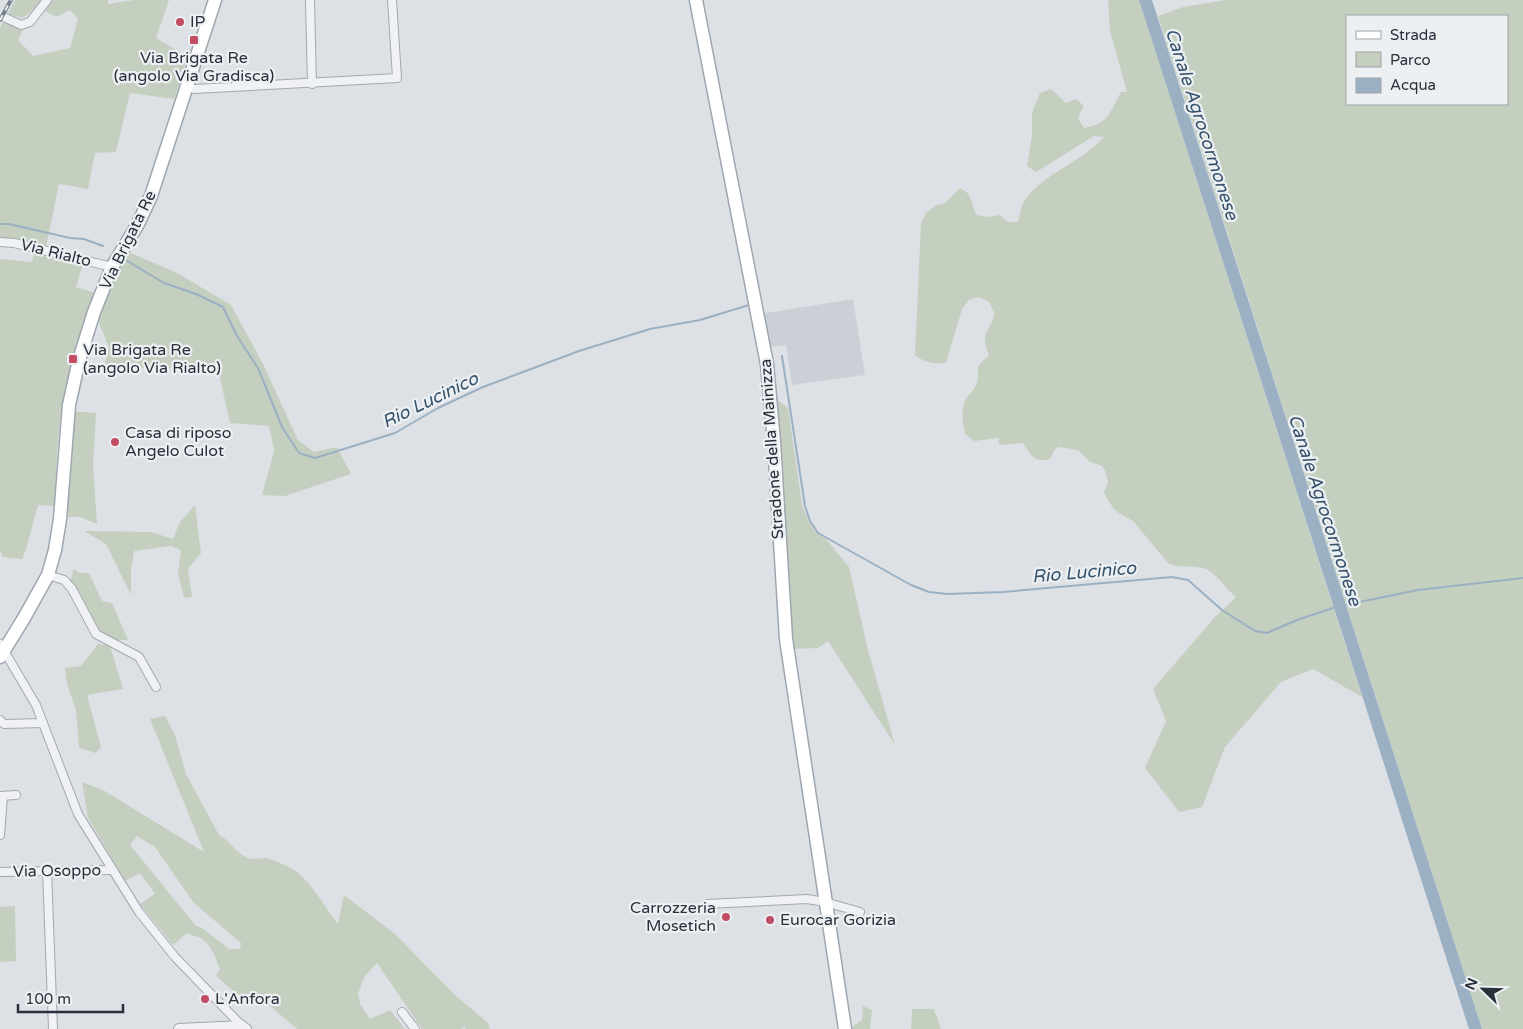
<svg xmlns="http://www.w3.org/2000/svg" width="1523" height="1029" font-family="'Varela Round',sans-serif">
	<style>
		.built { fill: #cbd0d7 }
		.green { fill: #c4cfbf; fill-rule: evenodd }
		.water { fill: #9bb0c3 }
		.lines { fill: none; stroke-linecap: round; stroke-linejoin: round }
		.stream { stroke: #9bb0c3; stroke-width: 2 }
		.minor-casing { stroke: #a3a8af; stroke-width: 10 }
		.tertiary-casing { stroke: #a3a8af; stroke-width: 12 }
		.primary-casing { stroke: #9ea6b0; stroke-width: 15 }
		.minor { stroke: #eff1f4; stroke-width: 8 }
		.tertiary { stroke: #eff1f4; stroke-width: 10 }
		.primary { stroke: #fff; stroke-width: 12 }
		.rail-casing { stroke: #78818e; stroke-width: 4 }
		.rail { stroke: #ecf0f3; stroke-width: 2; stroke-dasharray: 5.5; stroke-linecap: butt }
		.poi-dot { fill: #c14c64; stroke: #ecf0f3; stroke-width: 2 }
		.labels { text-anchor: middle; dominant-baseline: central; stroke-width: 4.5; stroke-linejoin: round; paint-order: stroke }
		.poi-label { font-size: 16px; fill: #28303b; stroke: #ecf0f3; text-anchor: start }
		.street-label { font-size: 16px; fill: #28303b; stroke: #ecf0f3 }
		.water-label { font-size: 18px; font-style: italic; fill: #36516b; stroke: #ecf0f3 }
	</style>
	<rect width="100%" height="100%" fill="#dde1e6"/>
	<path class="built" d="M853,299l12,76 -73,10 -6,-40 -16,2 -9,-33z"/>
	<g class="green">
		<path d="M15,0h26l-9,11 -9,7 -15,-4z"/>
		<path d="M53,0h55v4l26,-4h35l-13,38 32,19 -14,42 -44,-6 -14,59 -21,1 -7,36 -29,-5 -13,63 -34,-9h-12v-210l3,-6 20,7 -5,11 15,16 37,-8 8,-29 -8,-9 -14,7 -11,-6z"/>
		<path d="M1108,0h31l223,697 -49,-28 -32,13 -56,65 -23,60 -23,5 -34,-44 21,-47 -13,-32 61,-71 22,-21c-10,-8 -20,-25 -33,-29 -12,-3 -24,1 -35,-5l-35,-42 -16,-9 -4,-4 -9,-15 4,-11 -3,-12 -3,-4 -12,-4 -12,-12 -18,-3 -5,2 -5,10c-17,4 -19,-4 -27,-16l-20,2 -5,-2 1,-5 -25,3 -9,-7c-2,-10 -5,-25 1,-35 3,-5 9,-10 11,-16 3,-14 -4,-16 12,-27 -9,-24 -1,-22 6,-42l-6,-12 -10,-5 -10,3 -7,9 -16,54c-13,1 -21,0 -31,-8l6,-132 5,-10 9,-7 10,-3 15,-15 9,6 7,21 12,2 12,-2 8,7h10c2,-7 3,-17 7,-22 20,-28 56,-37 79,-63l-10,-1 -58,36 -9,-6 5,-31v-22l8,-20 11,-4 15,14 10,-4 8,7 -6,12 6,10c26,-5 25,-15 37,-36h6l-17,-61z"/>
		<path d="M1226,0h297v1029h-41l-324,-1013 25,-9zM1347,16h160v88h-160z"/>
		<path d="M34,251l49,13 -7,23 19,6c-13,34 -25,68 -31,103 -7,36 -8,74 -9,110l-17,-1 -11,41 -5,13 -19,-2 -3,-6v-292l32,3z"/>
		<path d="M126,251l51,22 54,32 32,59 35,76 16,12 23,-5 14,27 -66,22 -23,-1 12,-44 -5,-25 -39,-3 -12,-54 -82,-1 -33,2 6,-22 -12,-30 18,-49z"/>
		<path d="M775,398l13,10 14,97 7,17 7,11 10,6 23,28 19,83 27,95 -67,-104 -10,7 -27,1z"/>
		<path d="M73,411l23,2 -3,53 4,58 -16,-7h-15z"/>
		<path d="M195,505l6,48 -13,16 4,28 -8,1 -6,-24 3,-24 -10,-4 -37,5 -3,18v26l-25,-51 -22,-13 67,1 22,7 7,-17z"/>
		<path d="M74,569l5,4h10l13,28 10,2 16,37h-12l-18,-10 -28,-50z"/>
		<path d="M98,644l12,2 13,43 -36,6 14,52 -5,6 -17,-5 -3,-38 -9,-26 -2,-16 16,-2z"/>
		<path d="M165,716l10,19 11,39 33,61c10,5 16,17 27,22 7,4 11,1 19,1 6,1 16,5 22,8 20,8 37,40 51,58l6,-29 51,39 60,61 33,28 2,6h-24l-2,-2 -3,2h-39l-45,-66 -12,13 -7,17 2,11 10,15 20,-9 15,19h-108l-35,-30 -24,-4 -22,-19 4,-7c-5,-12 -9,-27 -22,-32 -5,-2 -7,-1 -11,-4l-14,12 -33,-41 15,-10 -15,-21 -15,8 -37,-63 -6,-36 21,8 101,62 -54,-133zM137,836l18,11 38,55 48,41 -1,6h-11l-27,-21 -6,-2 -66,-81z"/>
		<path d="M15,906l1,55 -16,1v-55z"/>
		<path d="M863,1006l9,4 -2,19h-21l13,-9z"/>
		<path d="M912,1009h22l7,20h-30z"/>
	</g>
	<path class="water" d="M1139,0h13l330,1029h-13z"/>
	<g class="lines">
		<g class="stream">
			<path d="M0,224h9l61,14 14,1 19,7"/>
			<path d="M124,259l40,24 32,11 27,13 14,29 21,32 24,59 17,26 16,5 80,-25 43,-25 45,-21 96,-36 71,-22 50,-9 49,-15"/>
			<path d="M782,356l23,150 5,15 8,12 93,52 18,7 18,2 56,-2 169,-15 16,3 34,30 33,21 12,2 30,-13 39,-13"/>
			<path d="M1345,605l73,-15 105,-12"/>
		</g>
		<defs>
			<g id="minor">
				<path d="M310,0l2,84"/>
				<path d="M6,18l15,7 9,-3 17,-22"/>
				<path d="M194,89l203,-11 -5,-78"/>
				<path d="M0,242l14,1 98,24"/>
				<path d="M48,575l16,5 8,9 24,45 43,23 17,30"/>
				<path d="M0,644l36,61 42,109 61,98 36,45 67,69 -1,3"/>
				<path d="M0,720l4,4 39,-1"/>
				<path d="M0,796l16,-1"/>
				<path d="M0,835l3,-39"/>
				<path d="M47,871l6,158"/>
				<path d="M0,872l113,-2"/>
				<path d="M707,904l100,-5 18,3 35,10"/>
				<path d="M402,1012l13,17"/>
			</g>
			<path id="tertiary" d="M179,1029l63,-3 4,3"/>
			<g id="primary">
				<path d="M696,0l71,364 7,78 12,197 59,390"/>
				<path d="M0,657l24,-39 24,-43 7,-25 5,-31 9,-114 10,-45 15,-48 18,-45 26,-43 13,-28 64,-196"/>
			</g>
		</defs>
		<use href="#minor" class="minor-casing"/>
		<use href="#tertiary" class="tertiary-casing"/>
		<use href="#primary" class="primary-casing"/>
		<use href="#minor" class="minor"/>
		<use href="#tertiary" class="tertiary"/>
		<use href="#primary" class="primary"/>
		<defs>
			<path id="rail" d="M0,20l11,-20"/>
		</defs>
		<use href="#rail" class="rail-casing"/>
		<use href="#rail" class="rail"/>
	</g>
	<g class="poi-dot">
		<circle cx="180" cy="22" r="5"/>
		<rect x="189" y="35" width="10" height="10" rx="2.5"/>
		<rect x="68" y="354" width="10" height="10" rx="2.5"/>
		<circle cx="115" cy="442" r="5"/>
		<circle cx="726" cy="917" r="5"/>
		<circle cx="770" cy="920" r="5"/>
		<circle cx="205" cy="999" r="5"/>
	</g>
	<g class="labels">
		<g class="poi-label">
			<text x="190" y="22">IP</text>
			<text x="194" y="58" text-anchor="middle">Via Brigata Re<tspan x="194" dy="18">(angolo Via Gradisca)</tspan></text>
			<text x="83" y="350">Via Brigata Re<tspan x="83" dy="18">(angolo Via Rialto)</tspan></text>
			<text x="125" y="433">Casa di riposo<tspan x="125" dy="18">Angelo Culot</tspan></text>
			<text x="716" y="908" text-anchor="end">Carrozzeria<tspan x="716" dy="18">Mosetich</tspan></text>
			<text x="780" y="920">Eurocar Gorizia</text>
			<text x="215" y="999">L'Anfora</text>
		</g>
		<g class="street-label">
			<text transform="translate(128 240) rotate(-64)">Via Brigata Re</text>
			<text transform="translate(56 253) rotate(14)">Via Rialto</text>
			<text transform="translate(772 449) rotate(-94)">Stradone della Mainizza</text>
			<text transform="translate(57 871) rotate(-1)">Via Osoppo</text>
		</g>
		<g class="water-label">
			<text transform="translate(1202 124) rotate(72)">Canale Agrocormonese</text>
			<text transform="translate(430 400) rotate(-26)">Rio Lucinico</text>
			<text transform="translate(1325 510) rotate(72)">Canale Agrocormonese</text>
			<text transform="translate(1084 572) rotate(-5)">Rio Lucinico</text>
		</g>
	</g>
	<rect x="1346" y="15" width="162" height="90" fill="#ecf0f3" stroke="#9ea3a9"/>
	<rect x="1356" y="31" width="25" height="8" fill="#ffffff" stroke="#9ea3a9"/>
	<text x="1390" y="40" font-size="15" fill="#28303b">Strada</text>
	<rect x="1356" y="52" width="25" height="15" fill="#c4cfbf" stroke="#9ea3a9"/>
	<text x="1390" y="65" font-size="15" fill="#28303b">Parco</text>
	<rect x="1356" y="78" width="25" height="15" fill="#9bb0c3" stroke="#9ea3a9"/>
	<text x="1390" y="90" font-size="15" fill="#28303b">Acqua</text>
	<g transform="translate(1483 989) rotate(293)" stroke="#ecf0f3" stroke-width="4" paint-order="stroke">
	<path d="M0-4L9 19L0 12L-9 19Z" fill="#28303b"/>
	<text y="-8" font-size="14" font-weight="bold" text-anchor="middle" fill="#28303b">N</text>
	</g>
	<path d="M18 1004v8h105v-8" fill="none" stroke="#28303b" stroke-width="2.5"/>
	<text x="25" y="1004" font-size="15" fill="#28303b" stroke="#ecf0f3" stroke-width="4" paint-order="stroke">100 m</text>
</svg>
